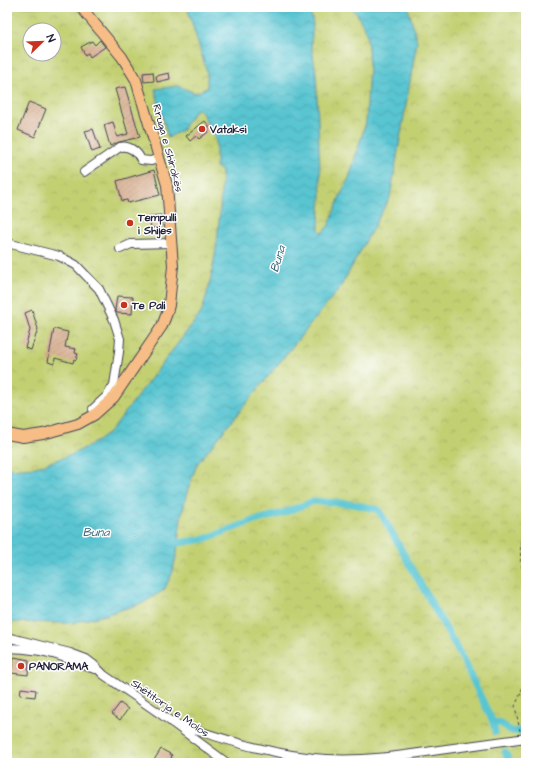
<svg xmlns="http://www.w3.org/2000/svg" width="533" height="770" font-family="'Architects Daughter',sans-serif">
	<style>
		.park { fill: url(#park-crowns); stroke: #727956; fill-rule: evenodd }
		.water { fill: url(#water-waves); stroke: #3e7486 }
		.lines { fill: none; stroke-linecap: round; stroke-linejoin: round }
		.canal { stroke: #59c5d1; stroke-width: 7 }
		.building { fill: url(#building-hatch) }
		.minor-casing { stroke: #414052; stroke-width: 10 }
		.major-casing { stroke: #414052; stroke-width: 12 }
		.path { stroke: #414052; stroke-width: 1; stroke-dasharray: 3 3; stroke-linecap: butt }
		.minor { stroke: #fff; stroke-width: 8 }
		.major { stroke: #f6be86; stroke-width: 10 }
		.poi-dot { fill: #c8321e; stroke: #fff; stroke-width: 1.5 }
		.labels { text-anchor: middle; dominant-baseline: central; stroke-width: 3; stroke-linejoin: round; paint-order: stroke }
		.poi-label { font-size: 11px; font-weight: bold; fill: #22223b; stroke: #fff; text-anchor: start }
		.street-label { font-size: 11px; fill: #22223b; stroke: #fff }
		.water-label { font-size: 12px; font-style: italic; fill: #386377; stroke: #fff }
	</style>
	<defs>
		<pattern id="park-crowns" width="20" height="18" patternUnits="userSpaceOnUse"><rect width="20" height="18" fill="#c3d072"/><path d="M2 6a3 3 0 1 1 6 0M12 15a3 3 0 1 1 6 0" fill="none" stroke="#a7b264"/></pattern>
		<pattern id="water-waves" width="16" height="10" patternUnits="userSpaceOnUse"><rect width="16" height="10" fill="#59c5d1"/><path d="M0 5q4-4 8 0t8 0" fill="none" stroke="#4da9b4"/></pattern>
		<pattern id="building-hatch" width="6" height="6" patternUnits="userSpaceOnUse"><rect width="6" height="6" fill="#d7af90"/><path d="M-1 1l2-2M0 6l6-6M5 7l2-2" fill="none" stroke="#b8967d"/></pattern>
	</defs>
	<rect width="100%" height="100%" fill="#fff"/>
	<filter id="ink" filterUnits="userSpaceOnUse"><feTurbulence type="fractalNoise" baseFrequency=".025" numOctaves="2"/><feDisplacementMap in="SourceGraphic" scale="8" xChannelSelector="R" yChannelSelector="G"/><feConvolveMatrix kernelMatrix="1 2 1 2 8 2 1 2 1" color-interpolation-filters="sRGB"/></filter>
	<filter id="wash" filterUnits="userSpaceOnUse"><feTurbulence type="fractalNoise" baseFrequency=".012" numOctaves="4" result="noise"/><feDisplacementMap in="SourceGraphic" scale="16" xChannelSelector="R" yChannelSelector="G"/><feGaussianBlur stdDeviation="0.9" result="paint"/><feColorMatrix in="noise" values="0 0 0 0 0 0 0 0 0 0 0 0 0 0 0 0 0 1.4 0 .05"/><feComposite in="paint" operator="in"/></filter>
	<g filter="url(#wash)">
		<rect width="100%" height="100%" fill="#f2ebd4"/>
		<path class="park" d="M7,7h519v756h-519zM30,30h24v24h-24z"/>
		<path class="water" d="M187,7h122l3,11 1,7 -2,19 5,29 5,123 -2,27v7l3,3 7,-8 12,-31 8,-16 17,-56 3,-57 -2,-32 -11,-21 -7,-5h59l9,34 -27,156 -50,91 -143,176 -10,28 -6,26 -4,34 -5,22 -8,16 -21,13 -42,13 -31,7 -63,-1v-153l29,-2 35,-12 27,-14 12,-9 91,-119c16,-46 19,-95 21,-142l-6,-4v-26l-15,-30 -3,-2 -3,1 -13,20 -14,8 -13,-49 23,-3 17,7 12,-5v-16z"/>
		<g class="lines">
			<g class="canal">
				<path d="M178,543l26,-4 46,-17 33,-9 31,-12 39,3 23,5 3,2 4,6 76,135 34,70c13,1 8,4 17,8 4,3 11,0 16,0"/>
				<path d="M493,722l2,10"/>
				<path d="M505,752l5,11"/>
			</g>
		</g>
		<g id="blocks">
			<g class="building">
				<path d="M100,40l5,7 -15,10 -2,-4 -3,2 -4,-8 11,-6 3,4z"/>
				<path d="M153,72l1,9 -10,1 -1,-9z"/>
				<path d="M169,73l1,6 -13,3 -1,-6z"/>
				<path d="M125,87l15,50 -21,5 -9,4 -6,-21 9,-3 4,15 11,-3 -13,-45z"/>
				<path d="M29,102l17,7 -11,28 -17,-7z"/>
				<path d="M205,121l4,5 -1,6 -9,7 -3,-3 -6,5 -4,-5z"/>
				<path d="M93,129l7,20 -8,3 -7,-21z"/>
				<path d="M154,170l6,25 -32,8 -1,-3 -5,1 -5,-20z"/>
				<path d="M161,215l1,12 -11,1 -2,-12z"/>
				<path d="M117,296l16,1 -1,17 -15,-1 -2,-3z"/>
				<path d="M32,310l6,19 -7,21 -6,-2 5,-18 -5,-17z"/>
				<path d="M54,329l14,3 -3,15 11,2 -1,4 3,1 -2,6 -2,-1 -1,4 -18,-5 -1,6 -6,-2z"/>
				<path d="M14,657l15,3 -1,15 -17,-2z"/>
				<path d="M21,688l15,2 -1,7 -15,-2z"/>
				<path d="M120,703l8,6 -8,11 -8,-6z"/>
				<path d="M161,749l11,6 -1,3 9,5h-21l-5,-3z"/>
			</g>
		</g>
	</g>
	<g filter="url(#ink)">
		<use href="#blocks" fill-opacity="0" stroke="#414052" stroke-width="1"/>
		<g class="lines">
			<defs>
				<g id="minor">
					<path d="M84,172l36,-25c9,-2 18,5 21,13l10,1 8,-3"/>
					<path d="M7,243l52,13 17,9 23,24 15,31 6,19 -1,13 -5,33 -7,11 -14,13"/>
					<path d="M120,249l11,-5 40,-1"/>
					<path d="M7,637l63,16 16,6 8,6 10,10 58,40 65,48"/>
					<path d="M7,648c20,0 43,4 62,11 9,3 17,8 26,10"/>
					<path d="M173,723c51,16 100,33 154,36 37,2 74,-3 112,-9 29,-4 58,-8 87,-12"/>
				</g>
				<path id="major" d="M7,434l16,3 20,-3 35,-10 16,-9 20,-18 48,-71 5,-13 2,-8 4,-39 -6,-81 -31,-105 -14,-23 -41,-50"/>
			</defs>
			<use href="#minor" class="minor-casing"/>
			<use href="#major" class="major-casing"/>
			<g class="path">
				<path d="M526,518l-3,4c-1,23 -6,37 3,59"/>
				<path d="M520,731l-5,-25 6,-13 5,-19"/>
			</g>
			<use href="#minor" class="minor"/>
			<use href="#major" class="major"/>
		</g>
	</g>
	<g class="poi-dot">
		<circle cx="202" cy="129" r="4"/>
		<circle cx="130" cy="223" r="4"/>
		<circle cx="124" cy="305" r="4"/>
		<circle cx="21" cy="666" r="4"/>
	</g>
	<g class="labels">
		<g class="poi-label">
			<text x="210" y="129">Vataksi</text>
			<text x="138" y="217">Tempulli<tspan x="138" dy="13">i Shijes</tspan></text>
			<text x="132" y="305">Te Pali</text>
			<text x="29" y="666">PANORAMA</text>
		</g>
		<g class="street-label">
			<text transform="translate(168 148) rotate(75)">Rruga e Shirokës</text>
			<text transform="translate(170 708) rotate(35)">Shëtitorja e Molos</text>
		</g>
		<g class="water-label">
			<text transform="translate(278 259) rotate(-73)">Buna</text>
			<text x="96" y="532">Buna</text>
		</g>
	</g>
	<rect width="533" height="770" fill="none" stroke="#fff" stroke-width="24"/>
	<g transform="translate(42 42) rotate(67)"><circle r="19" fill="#ffffff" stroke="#a7a7b1"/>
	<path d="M0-3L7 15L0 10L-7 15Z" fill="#c8321e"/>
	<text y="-6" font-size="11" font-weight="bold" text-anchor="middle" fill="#22223b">N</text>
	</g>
</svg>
